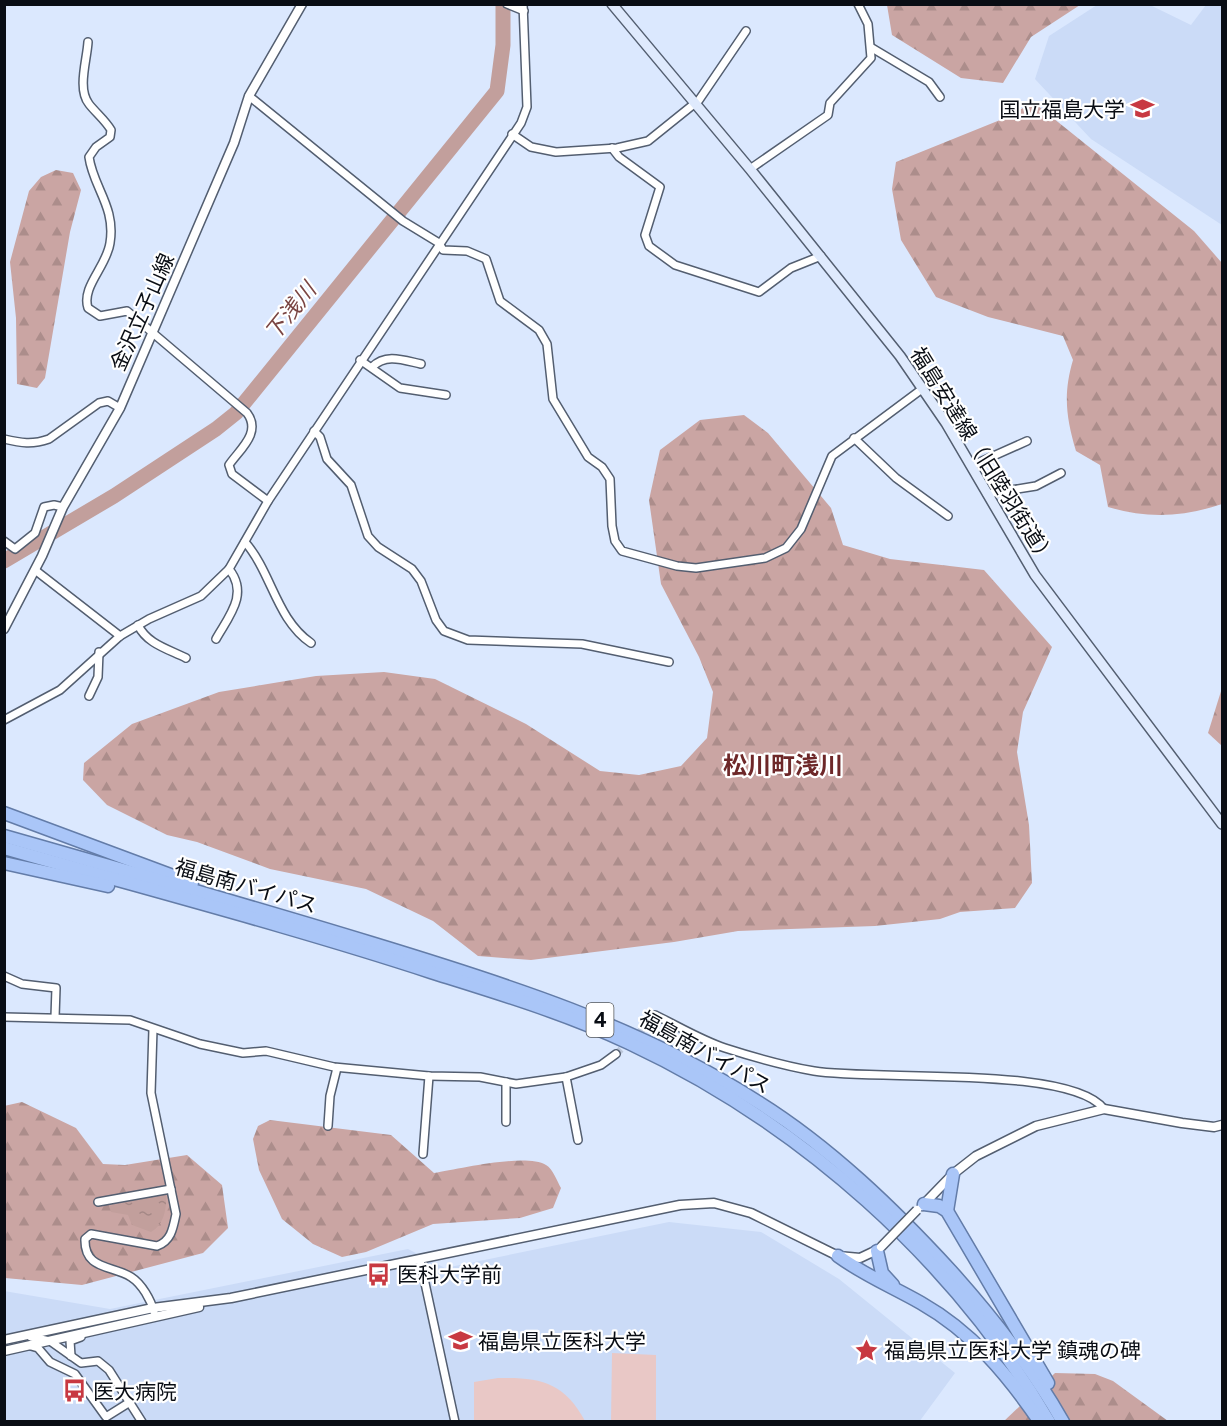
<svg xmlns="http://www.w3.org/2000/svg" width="1227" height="1426" font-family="'Public Sans','Noto Sans JP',sans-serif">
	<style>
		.built { fill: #cbdbf7 }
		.forest { fill: url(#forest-firs) }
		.green { fill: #e9c8c6 }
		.water { fill: url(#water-ripples) }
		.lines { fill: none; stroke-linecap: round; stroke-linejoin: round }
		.river { stroke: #c29f9c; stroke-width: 15 }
		.minor-tunnel { stroke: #bcc7db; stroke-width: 7; stroke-dasharray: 7 3.5; stroke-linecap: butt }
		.minor-casing { stroke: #535e70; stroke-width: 10 }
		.tertiary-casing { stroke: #535e70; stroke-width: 11 }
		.secondary-casing { stroke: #535e70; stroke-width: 12 }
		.trunk-casing { stroke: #637ca8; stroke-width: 15 }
		.minor { stroke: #fff; stroke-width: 7 }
		.tertiary { stroke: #fff; stroke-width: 8 }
		.secondary { stroke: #dfeafd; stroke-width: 9 }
		.trunk { stroke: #aac6f8; stroke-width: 12 }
		.tertiary-bridge-casing { stroke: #535e70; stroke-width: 11; stroke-linecap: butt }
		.tertiary-bridge { stroke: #fff; stroke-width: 8 }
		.labels { text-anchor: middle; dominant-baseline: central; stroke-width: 4.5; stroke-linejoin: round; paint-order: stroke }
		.shield { fill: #fff; stroke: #53565a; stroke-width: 1.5 }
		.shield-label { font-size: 20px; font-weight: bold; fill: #090d14 }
		.poi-label { font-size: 21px; fill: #090d14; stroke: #fff; text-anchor: start }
		.street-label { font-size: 21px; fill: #090d14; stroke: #fff }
		.water-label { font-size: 22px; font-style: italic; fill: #7a4543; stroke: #fff }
		.quarter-label { font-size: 24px; font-weight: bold; fill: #6d2728; stroke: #fff }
	</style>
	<defs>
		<pattern id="forest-firs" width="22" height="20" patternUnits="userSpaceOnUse" patternTransform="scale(1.5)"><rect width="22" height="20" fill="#caa5a3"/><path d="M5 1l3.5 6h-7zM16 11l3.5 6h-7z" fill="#ac8d8b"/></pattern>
		<pattern id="water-ripples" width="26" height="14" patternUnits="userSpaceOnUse" patternTransform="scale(1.5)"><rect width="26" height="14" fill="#c29f9c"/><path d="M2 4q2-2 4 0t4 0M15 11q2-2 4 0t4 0" fill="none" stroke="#a58886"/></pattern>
	</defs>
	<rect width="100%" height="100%" fill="#dbe8fe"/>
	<g class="built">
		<path d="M1097,5h53l41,20 15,-20h16v220l-131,-86 -56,-60 14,-43z"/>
		<path d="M669,1222l92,10 78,47 116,94 -36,49 -914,-1 -1,-130 106,18 298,-60 37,19z"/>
	</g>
	<g class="forest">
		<path d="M887,5v-1l193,1 -49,32 -28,46 -42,-5 -69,-43z"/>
		<path d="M1033,102l161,129 28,32v241c-38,13 -75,15 -114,3l-8,-42 -24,-14c-10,-34 -13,-57 -3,-91l-10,-24 -75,-19 -52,-20 -35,-57 -9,-51 4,-27 114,-46z"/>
		<path d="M56,170l17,3 8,17 -11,42 -25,146 -8,10 -20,-4 -1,-66 -6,-56 19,-71 12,-14z"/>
		<path d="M744,415l24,18 63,75 12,37 47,14 94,11 68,77 -29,65 -6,40 12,73 3,58 -17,25 -55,4 -20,7 -65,7 -137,5 -64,11 -143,18 -53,-4 -45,-35 -67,-32 -96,-20 -73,-27 -30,-7 -60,-30 -24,-25 1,-17 48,-39 87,-32 97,-16 68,-4 51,7 91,45 74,47 39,4 42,-9 26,-28 6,-46 -14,-35 -38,-73 -12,-84 11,-50 40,-30z"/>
		<path d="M1222,688v58l-14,-13z"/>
		<path d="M22,1102l54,26 27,36 22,1 62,-10 35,30 6,43 -25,25 -121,32 -77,-7 -1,-172z"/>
		<path d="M270,1120l121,15 43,38c25,-4 91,-20 112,-8 7,4 11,16 15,23l-8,20 -33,10 -87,6 -67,28 -24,5 -29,-13 -31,-25 -23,-49 -6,-31 5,-13z"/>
		<path d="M1055,1373l40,1 18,7 55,40 -165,1z"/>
	</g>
	<g class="green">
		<path d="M612,1353l44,2v66h-45z"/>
		<path d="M498,1378c42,-1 66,4 87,43h-111v-39z"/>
	</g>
	<path class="water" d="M166,1194c1,14 -2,31 -15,38l-19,-7 -4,-10 -17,-3 -2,-6z"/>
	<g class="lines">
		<path class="river" d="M4,561l110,-65 102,-67 20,-16 261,-322 6,-46v-41"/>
		<path class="minor-tunnel" d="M616,1054l30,-28"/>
		<defs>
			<g id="minor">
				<path d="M507,4l17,7"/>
				<path d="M88,42c-1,18 -11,47 1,62 7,9 16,16 22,26l-1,7 -14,10 -7,10c4,30 27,50 21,86 -3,23 -29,44 -22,65l12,8 27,-5 120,102c15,20 -8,37 -18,52l3,9 36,27"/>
				<path d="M872,48l57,34 11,15"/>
				<path d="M249,96l154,125 36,22 4,7 24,1 19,8 14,42 39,29 8,14 6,55 35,58 14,10 8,12 2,47 3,15 7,10 55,15 19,2 69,-10 21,-10 15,-19 31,-73 90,-67"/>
				<path d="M512,134l19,13 25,5 61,-4 31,-7 51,-41 47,-69"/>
				<path d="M612,148l7,9 41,30 -15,48 4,11 26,19 84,27 32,-24 30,-12"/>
				<path d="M750,169l78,-54 2,-12 41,-45 -3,-34 -10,-20"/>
				<path d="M360,360l40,28 46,7"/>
				<path d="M372,367c14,-14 31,-7 49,-3"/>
				<path d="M314,431l6,6 7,22 24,26 17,51 10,11 34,22 9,12 15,39 8,11 24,9 114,4 87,18"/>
				<path d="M854,438l42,40 52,38"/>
				<path d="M4,439c17,4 28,6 45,0l50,-36 9,-2 12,7"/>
				<path d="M971,466l56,-25"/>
				<path d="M987,494l49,-8 25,-13"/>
				<path d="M4,541l11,8 20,-16 9,-26 10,-2 9,2"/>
				<path d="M245,542c27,31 31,77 66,101"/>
				<path d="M35,570l85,66"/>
				<path d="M138,625c9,19 30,24 48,33"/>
				<path d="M216,639c13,-23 33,-45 13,-70"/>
				<path d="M89,696l9,-19 1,-25"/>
				<path d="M4,720l56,-30 60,-54 29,-17 52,-23 28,-27 39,-68 253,-378 6,-16 -4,-103"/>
				<path d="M4,976l18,8 34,4 -1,29"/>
				<path d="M4,1017l126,3 70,24 43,9 23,-2 68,16 95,9 51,1 36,7 50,-7 35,-12 15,-11"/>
				<path d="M646,1026l9,-11c23,11 46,25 70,33 28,9 60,18 89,23 57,10 257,-6 290,38"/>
				<path d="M153,1029l-2,64 25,121c-3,15 -5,27 -19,32l-66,-12 -6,5c-1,31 27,26 46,38 11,7 20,23 23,35"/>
				<path d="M566,1077l12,63"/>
				<path d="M506,1122v-40"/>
				<path d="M328,1126l2,-30 7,-28"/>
				<path d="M423,1154l6,-78"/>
				<path d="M98,1202l73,-13"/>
				<path d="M420,1260l35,162"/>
				<path d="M31,1337l19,4 31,22 17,-2 11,9 33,52"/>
				<path d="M31,1346l7,2 12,14 25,12 31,43 24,-15"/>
				<path d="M71,1356l-1,-15 11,-4"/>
			</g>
			<g id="tertiary">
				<path d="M4,629l38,-73 21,-49 57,-99 114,-265 15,-47 53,-92"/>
				<path d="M922,1206l31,-32 23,-18 60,-30 68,-17 78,14 32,4 8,-2"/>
				<path d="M4,1340l149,-32 78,-10 449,-93 34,-2 37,10 87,43 22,2 19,-9"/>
				<path d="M4,1351l195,-44"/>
			</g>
			<path id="secondary" d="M612,4l138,165 150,187 46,67 89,152 187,249"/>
			<g id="trunk">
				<path d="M4,813l188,70"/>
				<path d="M4,836c123,35 246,70 367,107 135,41 268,83 387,159 72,45 136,107 193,169 42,47 81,96 112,151"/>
				<path d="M4,848c143,41 286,78 427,124 67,21 134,41 198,71 171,80 324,215 420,379"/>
				<path d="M4,863l104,23"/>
				<path d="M924,1204l15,2 8,5 101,172"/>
				<path d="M947,1211l6,-37"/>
				<path d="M877,1251l5,22 11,12"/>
				<path d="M838,1256c26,19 55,31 83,47 51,29 86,71 119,119"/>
			</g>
		</defs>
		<use href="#minor" class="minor-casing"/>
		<use href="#tertiary" class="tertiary-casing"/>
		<use href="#secondary" class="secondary-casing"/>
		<use href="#trunk" class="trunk-casing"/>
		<use href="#minor" class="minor"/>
		<use href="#tertiary" class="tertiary"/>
		<use href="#secondary" class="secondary"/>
		<use href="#trunk" class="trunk"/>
		<defs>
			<path id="tertiary-bridge" d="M881,1247l36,-37"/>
		</defs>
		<use href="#tertiary-bridge" class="tertiary-bridge-casing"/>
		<use href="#tertiary-bridge" class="tertiary-bridge"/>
	</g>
	<defs>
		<symbol id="university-bare" viewBox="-9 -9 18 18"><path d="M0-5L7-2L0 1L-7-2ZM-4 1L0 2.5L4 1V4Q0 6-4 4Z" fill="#c83941" stroke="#fff" stroke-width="2.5" paint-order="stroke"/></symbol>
		<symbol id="bus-bare" viewBox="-9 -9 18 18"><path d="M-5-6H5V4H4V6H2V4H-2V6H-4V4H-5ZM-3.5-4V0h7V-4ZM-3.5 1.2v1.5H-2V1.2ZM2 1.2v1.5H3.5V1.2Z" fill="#c83941" stroke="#fff" stroke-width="2.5" paint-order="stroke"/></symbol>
		<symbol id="sight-bare" viewBox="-9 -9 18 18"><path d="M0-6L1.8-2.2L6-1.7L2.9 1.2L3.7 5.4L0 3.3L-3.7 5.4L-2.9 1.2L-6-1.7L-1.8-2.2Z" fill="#c83941" stroke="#fff" stroke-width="2.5" paint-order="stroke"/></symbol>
	</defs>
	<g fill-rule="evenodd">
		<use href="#university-bare" x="1126" y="92" width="33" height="33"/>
		<use href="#bus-bare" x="362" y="1258" width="33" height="33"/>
		<use href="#university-bare" x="444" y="1324" width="33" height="33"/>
		<use href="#sight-bare" x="850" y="1334" width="33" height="33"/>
		<use href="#bus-bare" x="58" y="1374" width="33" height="33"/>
	</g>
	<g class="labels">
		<rect class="shield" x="586.5" y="1003" width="27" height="34" rx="4.5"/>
		<g class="shield-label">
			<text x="600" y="1020">4</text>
		</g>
		<g class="poi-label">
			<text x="1125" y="109" text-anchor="end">国立福島大学</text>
			<text x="397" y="1274">医科大学前</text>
			<text x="478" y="1341">福島県立医科大学</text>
			<text x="884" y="1350">福島県立医科大学 鎮魂の碑</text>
			<text x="93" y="1391">医大病院</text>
		</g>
		<g class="street-label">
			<text transform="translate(142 312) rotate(-66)">金沢立子山線</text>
			<text transform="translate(983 456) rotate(58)">福島安達線（旧陸羽街道）</text>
			<text transform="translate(246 886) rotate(16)">福島南バイパス</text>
			<text transform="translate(705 1052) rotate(29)">福島南バイパス</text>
		</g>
		<g class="water-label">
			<text transform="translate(290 311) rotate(-51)">下浅川</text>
		</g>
		<g class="quarter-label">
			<text x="783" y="765">松川町浅川</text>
		</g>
	</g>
	<rect width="1227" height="1426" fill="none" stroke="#090d14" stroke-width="12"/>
</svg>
